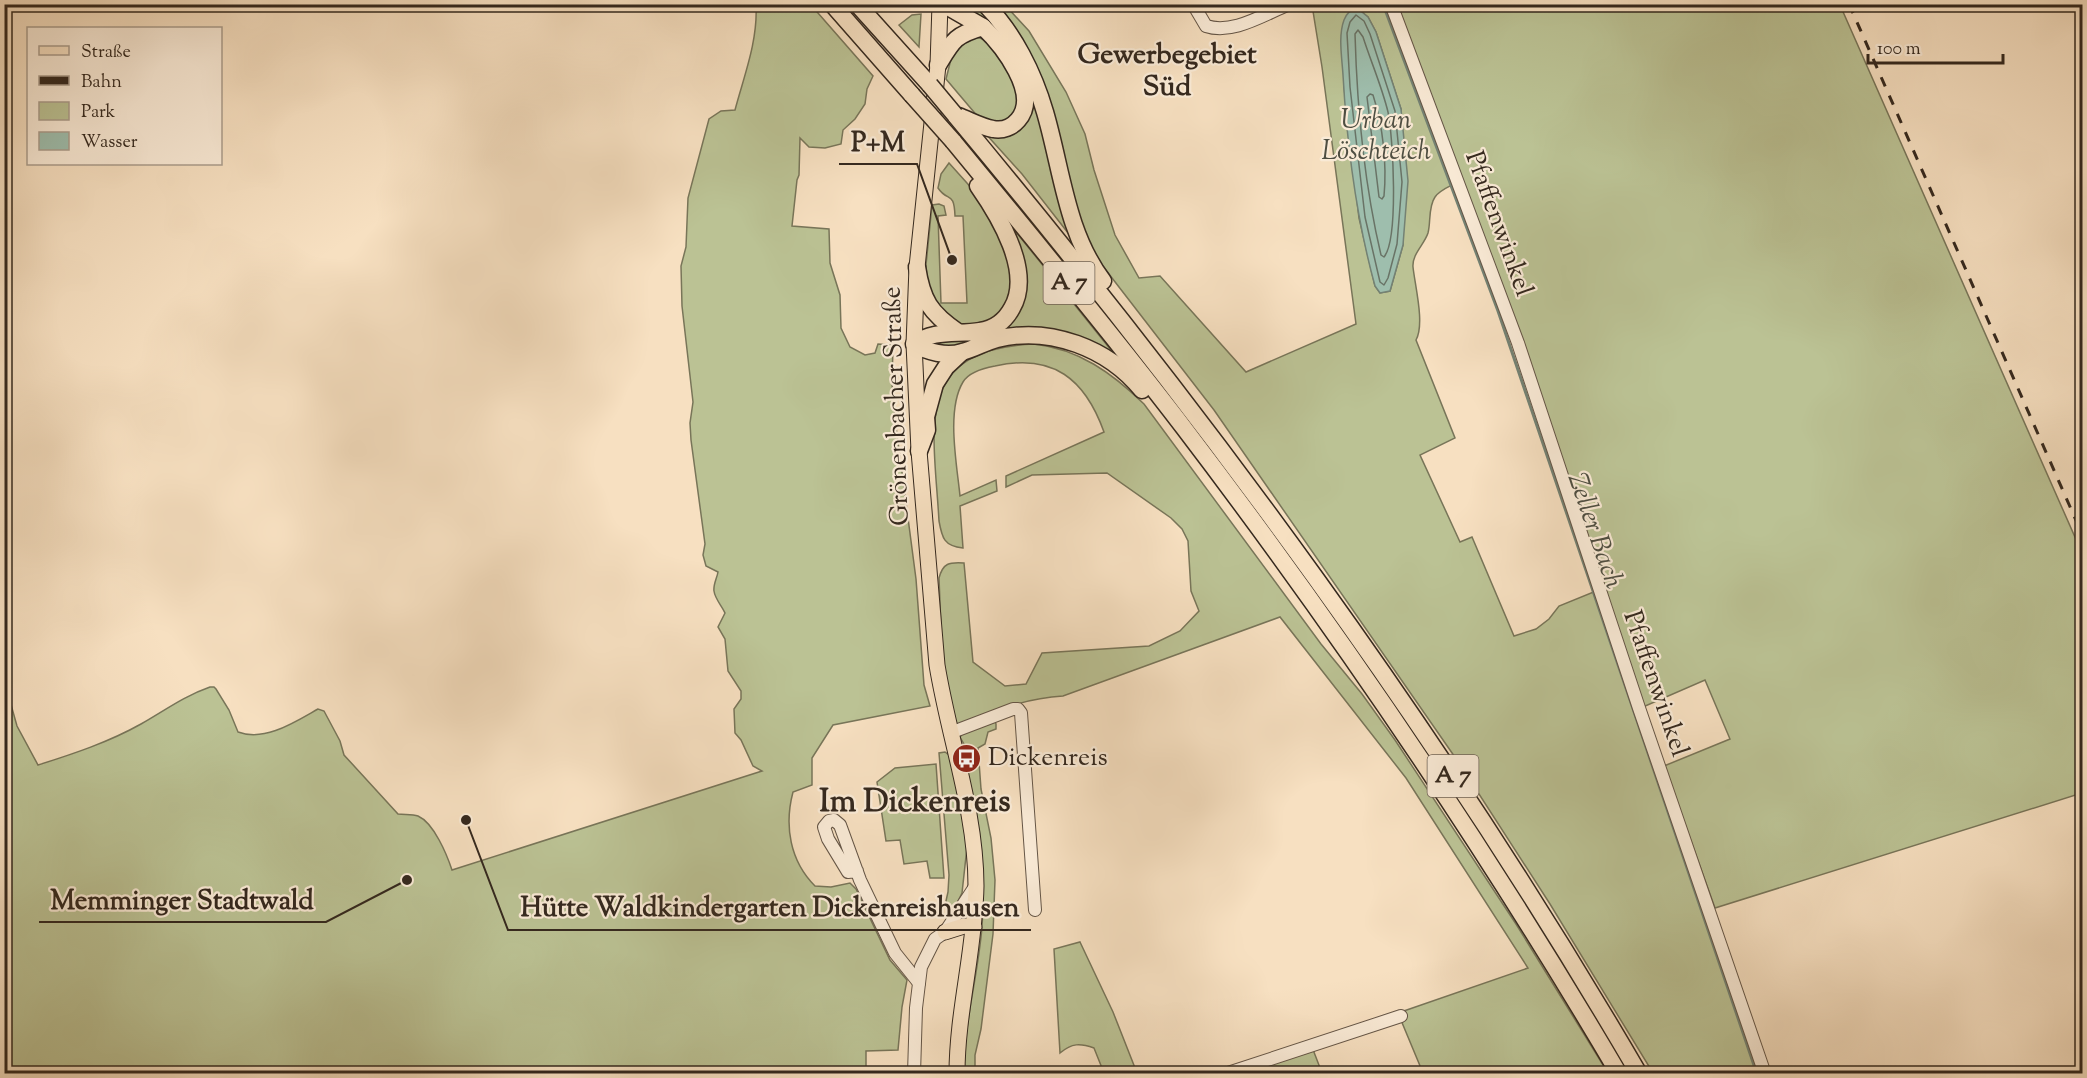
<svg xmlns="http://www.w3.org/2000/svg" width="2087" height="1078" font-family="'Sorts Mill Goudy',serif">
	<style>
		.green { fill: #bbc294; stroke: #787559; stroke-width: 1.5; fill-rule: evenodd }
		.water { fill: #9ebead; stroke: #748274; stroke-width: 1.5 }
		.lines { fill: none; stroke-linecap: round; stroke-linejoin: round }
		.shore { stroke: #697366; stroke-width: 1.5 }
		.stream { stroke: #748274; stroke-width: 3 }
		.minor-casing { stroke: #655647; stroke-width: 14 }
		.major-casing { stroke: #34281e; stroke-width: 17 }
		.highway-casing { stroke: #34281e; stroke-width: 19 }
		.minor { stroke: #faebd7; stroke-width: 12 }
		.major { stroke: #f7e0c1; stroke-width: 15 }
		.highway { stroke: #f7e0c1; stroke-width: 16 }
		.rail { stroke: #34281e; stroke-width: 3; stroke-dasharray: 10 10; stroke-linecap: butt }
		.highway-bridge-casing { stroke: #34281e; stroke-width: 19; stroke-linecap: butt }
		.highway-bridge { stroke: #f7e0c1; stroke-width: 16 }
		.labels { text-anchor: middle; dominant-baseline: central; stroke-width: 4.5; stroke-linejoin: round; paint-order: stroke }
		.shield { fill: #faebd7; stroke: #6f6256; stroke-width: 1.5 }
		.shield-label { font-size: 24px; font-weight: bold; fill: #34281e }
		.street-label { font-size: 26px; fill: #34281e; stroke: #faebd7 }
		.poi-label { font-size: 26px; fill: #34281e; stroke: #faebd7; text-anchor: start }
		.water-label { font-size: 27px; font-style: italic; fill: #4e4e42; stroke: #faebd7 }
		.quarter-label { font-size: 28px; font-weight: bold; fill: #34281e; stroke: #faebd7 }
		.district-label { font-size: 32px; font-weight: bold; fill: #34281e; stroke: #faebd7 }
		.leader { fill: none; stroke: #34281e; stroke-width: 2 }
		.callout-dot { fill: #34281e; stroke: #faebd7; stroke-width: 2 }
		.callout-label { font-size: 27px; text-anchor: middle; font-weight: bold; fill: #34281e; stroke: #faebd7; stroke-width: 4.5; stroke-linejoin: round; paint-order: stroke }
	</style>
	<rect width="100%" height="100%" fill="#f7e0c1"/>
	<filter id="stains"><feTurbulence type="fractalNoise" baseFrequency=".00333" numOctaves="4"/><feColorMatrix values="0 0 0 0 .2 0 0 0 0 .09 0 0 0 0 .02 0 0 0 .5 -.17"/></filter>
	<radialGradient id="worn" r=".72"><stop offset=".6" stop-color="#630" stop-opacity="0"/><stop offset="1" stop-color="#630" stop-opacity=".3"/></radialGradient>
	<g class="green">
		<path d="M756,5h55l62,71 -6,13 -2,15 -10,15 -12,11 -2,14 -16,4 -16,-1 -9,-9 -1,37 -2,5 -5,46 37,3 1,34 10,32 1,33 9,19 15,8 10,-2 3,-9 15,1 -1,39 3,35 21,160 8,106 6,21 -97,19 -21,33v27l-19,7c-9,34 -3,69 22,94l16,1 19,-4 6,6 34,71 17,20 -5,27 -4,43 -32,1v23l-861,-1v-379l5,7 7,25 21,39c35,-11 71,-23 103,-41 23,-13 43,-28 69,-37h4l2,2 13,21 9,22c27,10 57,-10 80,-23l6,2 16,30 4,14 54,59c6,1 14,0 20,2 16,7 29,39 34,54l310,-99 -9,-5 -12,-26 -6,-7 -1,-24 7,-10v-8l-13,-20 -3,-32 -7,-12 7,-14c-3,-7 -10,-14 -11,-22 -1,-6 3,-13 4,-19l-12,-6 -3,-11 2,-11 -14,-104 -1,-17 3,-21 -11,-96 -1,-40 5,-19 2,-49 21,-79 12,-8 14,-1c9,-34 23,-69 21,-105z"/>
		<path d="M951,5h22l11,6 40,58 55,178 -57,-73 -37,-41 21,1 21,-53z"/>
		<path d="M995,5h10l24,26 37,61 19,42 9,36 21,65 24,43 21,-2 86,96 110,-48 -34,-257 -10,-62h74l68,179c-6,3 -15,7 -19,13 -7,10 -4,25 -7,36 -4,12 -16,21 -15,34 2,19 12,57 3,73l39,98 -35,17 40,87 12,-5 42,99 22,-7 13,-10 10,-13 37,-15 165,482h-108l-103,-169 -91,-141 -245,-353 -112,-145 -19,-32 -27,-102zM1357,8l11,9 8,15 25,77 2,136 -13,46 -10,2 -5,-7 -16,-68 -15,-131 5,-76z"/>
		<path d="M1397,5h443l242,548v240l-367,115 -51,-142 66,-27 -25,-59 -62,27 -45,-139z"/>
		<path d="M921,14l-2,33 -20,-22 13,-10z"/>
		<path d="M973,36c32,6 40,44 47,71l-16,17 -25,-6 -33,-39 7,-28z"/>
		<path d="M949,163l26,29 27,47 13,42 -11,31 -20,13h-27l-22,-18 -8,-26 -1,-16 6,-60 7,-1 5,2 2,9 -8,1 3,87h26l-4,-87h-8c-1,-26 -7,-13 -17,-28l3,-14z"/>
		<path d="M1008,222l107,133 -38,-17 -139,10 -10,-7 86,-25z"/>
		<path d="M1034,344c45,5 78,29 110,60l177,240 41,50 33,46 121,184 92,149h-185l-25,-60 130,-45 -122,-190 -126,-161 -217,79c-36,2 -67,14 -100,27l-6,1 -3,-2 -12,-69 -3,-75c4,-15 10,-16 25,-15l9,99 32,24 21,-2 16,-31 107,-7 31,-15 19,-20 -8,-20 -3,-50 -6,-12 -11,-11 -64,-45 -75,2 -26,12v-11l98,-44c-19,-53 -51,-79 -109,-66 -11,2 -26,6 -32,16 -17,28 -6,83 -3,114l36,-16 1,11 -37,15 3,42c-19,-2 -21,-10 -24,-27 -5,-92 -28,-171 95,-177z"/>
		<path d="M994,720l2,4v5l-8,3 -3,12 -7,4 3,41 10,49 4,42 -2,54 -12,95 -6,26v19l-12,-1c1,-49 15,-97 19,-146 4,-53 -8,-108 -15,-160l5,-2 -3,-12 -9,-16 3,-4z"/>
		<path d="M945,752l4,3 7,23 11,69 -5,46 -10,20 -6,-12 2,-9 1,-17 -10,-122z"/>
		<path d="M936,764l8,114h-14l-3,-17 -23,3 -4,-24 -14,1 -9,-59 18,-14z"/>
		<path d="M1080,942l33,70 24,61h-33l-10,-25c-14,-5 -22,-5 -34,5l-6,-104z"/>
		<path d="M1312,1047l10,26 -89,1z"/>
	</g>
	<path class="water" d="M1357,8l11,9 8,15 25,77 7,72 -5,64 -13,46 -10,2 -5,-7c-19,-69 -28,-140 -32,-211 -1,-17 -5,-39 1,-55 3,-7 6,-10 13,-12z"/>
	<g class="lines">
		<g class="shore">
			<path d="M1356,15l8,6 6,13 25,77 7,71 -5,62 -9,34 -4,7 -4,-3 -15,-65 -15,-130 -3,-54 3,-11z"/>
			<path d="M1358,30l5,7c8,25 19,50 25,75 5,24 11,127 -4,145l-3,-2c-17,-72 -24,-148 -26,-221z"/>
			<path d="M1370,94l3,1c10,31 14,69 11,101l-2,3 -3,-2 -12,-100z"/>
		</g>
		<g class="stream">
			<path d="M1353,4l2,5"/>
			<path d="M1383,4l115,307 259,763"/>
		</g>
		<defs>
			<g id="minor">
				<path d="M1193,4l13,22c27,9 58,-12 84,-22"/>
				<path d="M1391,4l127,339 121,365 126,366"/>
				<path d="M950,733l63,-24h5l3,4 14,197"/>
				<path d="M857,871l-9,1 -20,-33 -4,-12 5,-6 5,-1 6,5 20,55 35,73 24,30"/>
				<path d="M914,1074l2,-66 5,-41 14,-28 10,-7 31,-47"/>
				<path d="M1225,1074l176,-58"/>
			</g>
			<g id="major">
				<path d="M940,4l-2,61 -21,202 -3,77 5,107 18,214c12,74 39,146 39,221 -1,64 -19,125 -19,188"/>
				<path d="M945,932l19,-6 10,1"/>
			</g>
			<g id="highway">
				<path d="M832,4l80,91"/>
				<path d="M857,4l73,81"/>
				<path d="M943,4l40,23"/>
				<path d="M985,4c29,29 49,70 60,108 17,58 21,120 58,169"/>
				<path d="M938,65c15,-25 17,-30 45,-38 19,18 58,67 35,93 -6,7 -15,11 -25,9 -12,-2 -24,-9 -35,-13"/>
				<path d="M955,115c252,302 485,618 684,959"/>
				<path d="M953,141c78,95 157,190 231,287 157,206 303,422 435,646"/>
				<path d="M978,186c21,30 55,86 34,122 -7,13 -18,21 -32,23 -23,4 -46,-2 -66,13 13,8 33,13 48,8 12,-3 23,-10 35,-13 53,-13 111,9 145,51"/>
				<path d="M917,267c5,33 13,46 41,65"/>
				<path d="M919,451l8,-21 -1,-13 9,-33 11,-17 15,-14"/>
			</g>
		</defs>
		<use href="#minor" class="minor-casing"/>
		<use href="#major" class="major-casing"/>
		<use href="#highway" class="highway-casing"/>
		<use href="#minor" class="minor"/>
		<use href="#major" class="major"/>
		<use href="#highway" class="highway"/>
		<path class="rail" d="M1849,4l233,530"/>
		<defs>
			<g id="highway-bridge">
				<path d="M930,85l25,30"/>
				<path d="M912,95l41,46"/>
			</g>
		</defs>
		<use href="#highway-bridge" class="highway-bridge-casing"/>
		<use href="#highway-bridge" class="highway-bridge"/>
	</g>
	<defs>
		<symbol id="bus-disc" viewBox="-11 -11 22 22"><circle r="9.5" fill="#8f2418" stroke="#faebd7"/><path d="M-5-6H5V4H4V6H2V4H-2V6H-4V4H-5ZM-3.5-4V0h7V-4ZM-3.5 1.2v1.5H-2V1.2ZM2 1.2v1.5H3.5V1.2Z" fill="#fff"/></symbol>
	</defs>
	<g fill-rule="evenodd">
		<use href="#bus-disc" x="950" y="742" width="33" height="33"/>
	</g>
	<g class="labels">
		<g class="shield">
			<rect x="1043.5" y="262" width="51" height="42" rx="4.5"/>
			<rect x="1427.5" y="755" width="51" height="42" rx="4.5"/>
		</g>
		<g class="shield-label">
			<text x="1069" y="283">A 7</text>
			<text x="1453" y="776">A 7</text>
		</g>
		<g class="street-label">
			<text transform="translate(1498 224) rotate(70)">Pfaffenwinkel</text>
			<text transform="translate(897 406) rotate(-92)">Grönenbacher Straße</text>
			<text transform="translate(1655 684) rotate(71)">Pfaffenwinkel</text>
		</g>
		<g class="poi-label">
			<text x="988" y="758">Dickenreis</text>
		</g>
		<g class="water-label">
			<text x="1376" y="121">Urban<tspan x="1376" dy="31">Löschteich</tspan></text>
			<text transform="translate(1594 531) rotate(71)">Zeller Bach</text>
		</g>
		<g class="quarter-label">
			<text x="1167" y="56">Gewerbegebiet<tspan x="1167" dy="32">Süd</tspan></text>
		</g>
		<g class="district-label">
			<text x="915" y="803">Im Dickenreis</text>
		</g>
	</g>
	<path class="leader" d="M952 260L917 164H839M407 880L326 922H39M466 820L508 930H1031"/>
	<g class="callout-dot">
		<circle cx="952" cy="260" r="6"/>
		<circle cx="407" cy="880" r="6"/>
		<circle cx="466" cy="820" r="6"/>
	</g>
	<g class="callout-label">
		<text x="878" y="151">P+M</text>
		<text x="182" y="909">Memminger Stadtwald</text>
		<text x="770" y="916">Hütte Waldkindergarten Dickenreishausen</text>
	</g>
	<rect width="2087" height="1078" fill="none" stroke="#f7e0c1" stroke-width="24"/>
	<rect x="6" y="6" width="2075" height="1066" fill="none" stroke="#34281e" stroke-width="3"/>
	<rect x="12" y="12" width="2063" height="1054" fill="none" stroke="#34281e" stroke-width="1.5"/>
	<rect x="27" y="27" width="195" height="138" fill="#faebd7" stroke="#ab9d8d" stroke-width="1.5"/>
	<rect x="39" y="46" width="30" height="9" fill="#f7e0c1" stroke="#ab9d8d" stroke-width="1.5"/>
	<text x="81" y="57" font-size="18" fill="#34281e">Straße</text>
	<rect x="39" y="76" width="30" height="9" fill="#34281e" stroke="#ab9d8d" stroke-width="1.5"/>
	<text x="81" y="87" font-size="18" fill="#34281e">Bahn</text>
	<rect x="39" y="102" width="30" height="18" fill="#bbc294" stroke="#ab9d8d" stroke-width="1.5"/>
	<text x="81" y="117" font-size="18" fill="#34281e">Park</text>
	<rect x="39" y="132" width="30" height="18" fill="#9ebead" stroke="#ab9d8d" stroke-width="1.5"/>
	<text x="81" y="147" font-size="18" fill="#34281e">Wasser</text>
	<path d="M1868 54v9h135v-9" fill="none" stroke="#34281e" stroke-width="3"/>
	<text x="1877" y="54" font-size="18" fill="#34281e" stroke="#faebd7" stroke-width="4.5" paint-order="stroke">100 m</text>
	<rect width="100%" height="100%" filter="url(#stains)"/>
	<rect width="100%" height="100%" fill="url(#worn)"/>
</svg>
